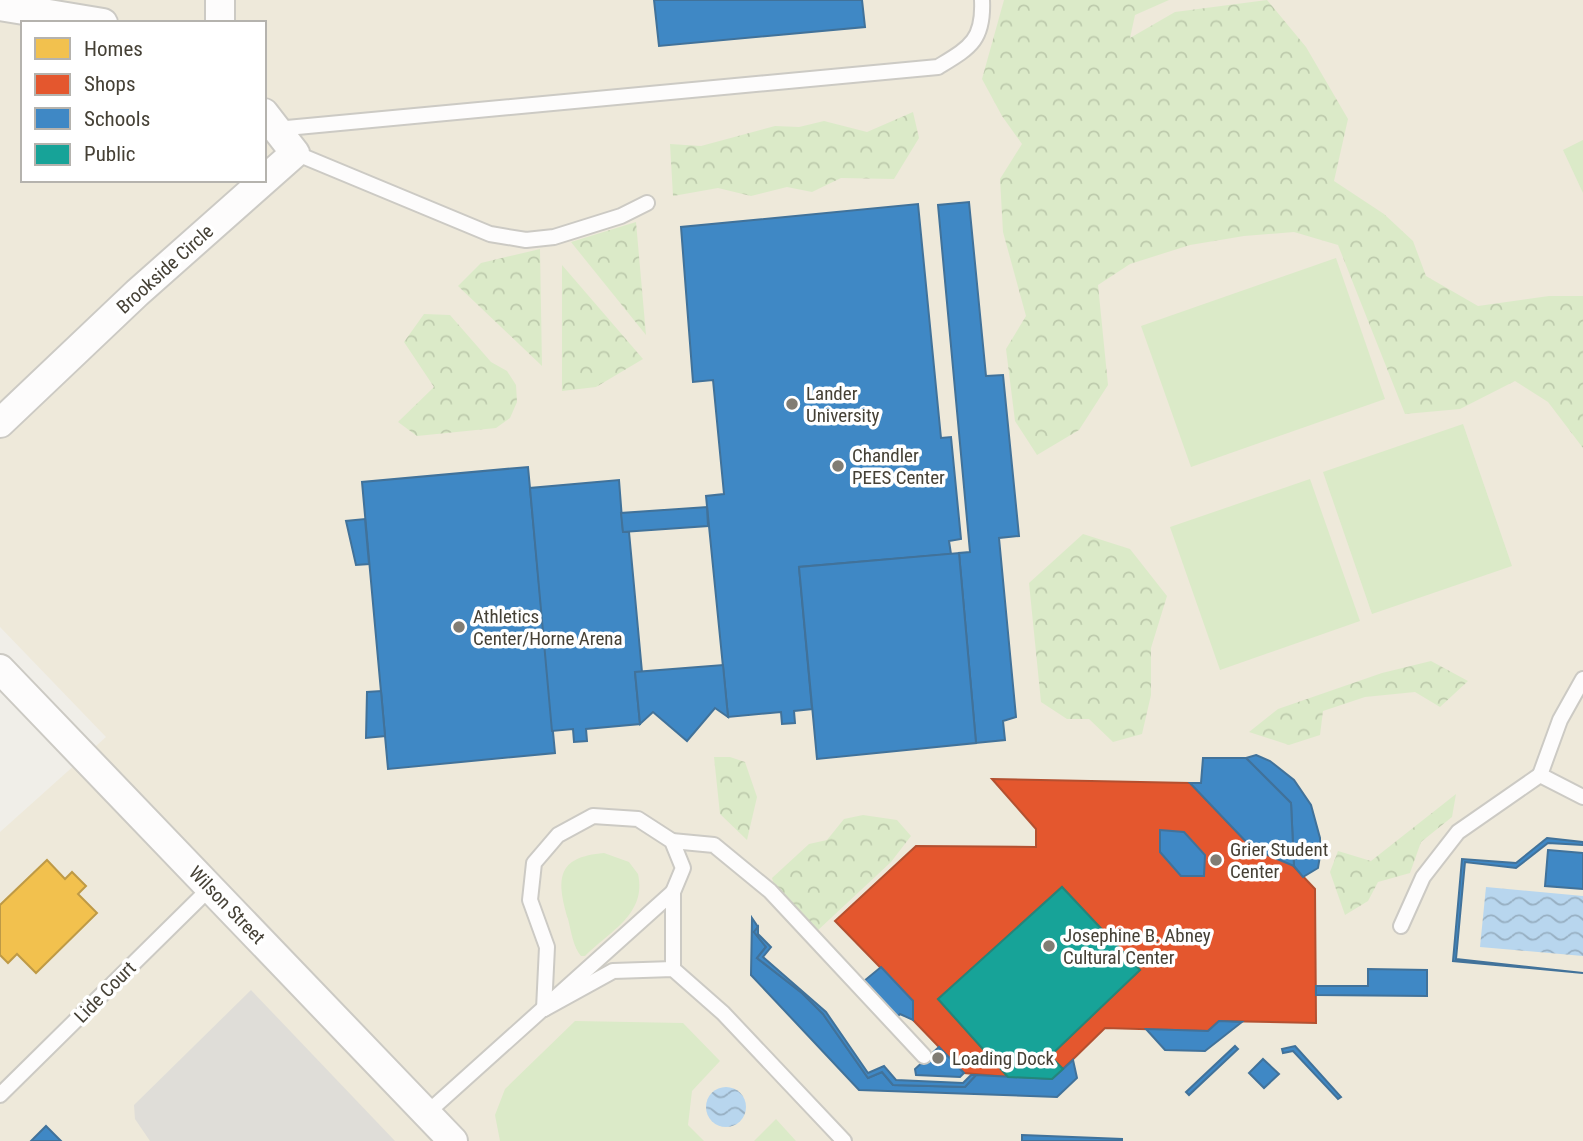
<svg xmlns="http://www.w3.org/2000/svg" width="1583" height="1141" font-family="'Roboto Condensed',sans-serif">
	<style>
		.education { fill: #eee9da; fill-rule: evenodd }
		.green { fill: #dbeac8 }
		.forest { fill: url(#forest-crowns) }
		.parking { fill: #dfddd8 }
		.water { fill: url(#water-waves) }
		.homes { fill: #f2c14e; stroke: #be9a46; stroke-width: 2 }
		.shops { fill: #e4572e; stroke: #b45030; stroke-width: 2 }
		.schools { fill: #3f88c5; stroke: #41729a; stroke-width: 2 }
		.public { fill: #17a398; stroke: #25857a; stroke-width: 2 }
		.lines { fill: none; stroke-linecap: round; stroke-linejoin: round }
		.lane-casing { stroke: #cccac4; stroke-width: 18 }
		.street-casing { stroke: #cccac4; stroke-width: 32 }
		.lane { stroke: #fdfcfc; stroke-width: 14 }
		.street { stroke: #fdfcfc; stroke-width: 28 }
		.poi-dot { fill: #817d74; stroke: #fff; stroke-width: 2.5 }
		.labels { text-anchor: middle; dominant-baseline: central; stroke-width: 7; stroke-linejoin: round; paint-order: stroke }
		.street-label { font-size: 19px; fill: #454035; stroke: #fff }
		.poi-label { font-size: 19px; fill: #454035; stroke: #fff; text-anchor: start }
	</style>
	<defs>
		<pattern id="forest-crowns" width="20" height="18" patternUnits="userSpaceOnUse" patternTransform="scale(1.75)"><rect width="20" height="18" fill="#dbeac8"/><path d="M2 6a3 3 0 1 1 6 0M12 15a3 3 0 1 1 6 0" fill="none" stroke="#bdcaac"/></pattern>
		<pattern id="water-waves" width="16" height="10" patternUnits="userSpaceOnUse" patternTransform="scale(1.75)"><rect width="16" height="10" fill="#b8d6ee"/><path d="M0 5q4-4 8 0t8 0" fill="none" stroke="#97afc2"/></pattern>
	</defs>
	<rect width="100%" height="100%" fill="#f0eee8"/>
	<path class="education" d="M0,0h1583v1141h-1583v-309l106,-95 -106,-110zM23,23h241v157h-241z"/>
	<g class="green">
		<path d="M1583,140v53l-20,-43z"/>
		<path d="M1336,258l49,141 -194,68 -50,-141z"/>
		<path d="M1463,424l49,142 -140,48 -49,-142z"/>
		<path d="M1310,479l50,142 -140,49 -50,-143z"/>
		<path d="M604,853l25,9 9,12c9,40 -28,57 -53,82h-4c-8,-9 -10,-26 -13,-37 -12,-41 -11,-62 36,-66z"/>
		<path d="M575,1021l108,2 37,38 -28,30 -4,34 16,16h-204l-5,-26 10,-26z"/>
		<path d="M776,1119l20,22h-42z"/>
	</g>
	<g class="forest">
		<path d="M1004,0h165l-34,15 -5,23 45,-26 92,-12 39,47 42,72 -14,62 50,33 29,27 13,35 52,30 71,-10h34v152l-35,-46 -33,-21 -55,28 -55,5 -67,-169 -44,-13 -50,4 -54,9 -60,19 -32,21 10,100 -29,45 -42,25 -22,-34 -9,-72 20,-33 -23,-84 -3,-53 22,-35 -20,-28 -20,-37z"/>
		<path d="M913,112l6,26 -25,41 -53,-1 -29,14 -25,-5 -36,9 -33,-8 -45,8 -3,-52 31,2 74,-20 24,1 25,-6 43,11z"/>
		<path d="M636,222l10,113 -75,-93z"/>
		<path d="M540,249l2,117 -84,-80 23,-23z"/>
		<path d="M562,265l81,94 -47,28 -34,4z"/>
		<path d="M424,314l26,1 41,47 16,9 9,14 1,17 -7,16 -14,10 -79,8 -19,-14 36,-35 -30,-45z"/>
		<path d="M1083,534l47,15 37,47 -16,52v47l-9,39 -29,8 -24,-23h-22l-26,-17 -12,-119z"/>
		<path d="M1431,661l37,20 -28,26 -25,-15 -50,5 -42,14 -3,24 -31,10 -40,-13 29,-23 104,-36z"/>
		<path d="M714,757h16l15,5 12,35 -10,43 -27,-26z"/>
		<path d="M1456,794l-4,23 -31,25 -11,31 -32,9 -10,19 -23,14 -15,-43 8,-21 33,10z"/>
		<path d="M863,815l34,5 14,16 -20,26 -75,70 -41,-44 -3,-10 37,-34 18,-4 17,-21z"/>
	</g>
	<path class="parking" d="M251,990l144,151h-245l-15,-22 -1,-14z"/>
	<g class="water">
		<path d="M1486,887l97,9v60l-103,-9z"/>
		<circle cx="726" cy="1107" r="20"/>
	</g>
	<path class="homes" d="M47,860l18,19 7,-7 14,14 -8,8 19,19 -61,60 -19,-19 -9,9 -8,-8v-50z"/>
	<path class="shops" d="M992,779l198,4 63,66 25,1 37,39 1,134 -97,-2 -11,10 -103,-3 -42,41 -13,-13 90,-86 -78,-83 -124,112 70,78 -44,-4 -51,-53v-19l-78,-80 81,-75 120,1v-18z"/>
	<g class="schools">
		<path d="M654,0h208l3,27 -206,19z"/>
		<path d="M969,202l17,174 17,-1 16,161 -20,2 17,179 -13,4 2,19 -29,3 -17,-190 11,-1 -32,-347z"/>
		<path d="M918,204l23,234 10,-1 10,102 -12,2 2,13 -152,13 13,142 -18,2 1,12 -13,1 -1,-12 -53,5 -22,-221 18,-2 -11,-114 -20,2 -12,-155z"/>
		<path d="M528,467l27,286 -167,16 -26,-287z"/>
		<path d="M619,480l4,52h6l13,140h-7l5,52 -54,5 1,12 -13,1 -1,-13 -21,2 -22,-243z"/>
		<path d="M707,507l1,19 -85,6 -2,-19z"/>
		<path d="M365,519l4,45 -13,1 -10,-44z"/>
		<path d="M959,553l17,190 -159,16 -18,-192z"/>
		<path d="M723,665l5,52 -13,-9 -28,33 -34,-29 -13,12 -5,-52z"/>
		<path d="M381,691l4,45 -19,2 1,-46z"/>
		<path d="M1256,755l14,6 24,19 17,25 9,33v18l-2,12 -15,9 -9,-11 -3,-63 -45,-45z"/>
		<path d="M1203,758h43l45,45 3,63 -41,-17 -63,-66h11z"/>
		<path d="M1160,830l24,2 21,23 -1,21h-23l-21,-24z"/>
		<path d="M1547,838l36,4v3l-35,-2 -32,25 -51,-6 -9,97 127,14 -130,-12 9,-102 54,4z"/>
		<path d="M1548,850l35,3v36l-38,-3z"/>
		<path d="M752,918l6,9 -4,5 12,15 -9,11 45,35 21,21 45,64 14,-6 11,13 72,2 11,-12 76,4 21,-19 4,18 -20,19 -198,-7 -108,-115z"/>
		<path d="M758,927v7l13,13 -8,10 63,55 42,61 16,-7 12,14 67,3 8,-8h5l-11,12 -72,-2 -11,-13 -14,6 -45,-64 -21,-21 -45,-35 9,-11 -12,-15z"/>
		<path d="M881,967l32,34v19l-13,-6 -3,3 -33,-36z"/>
		<path d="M1368,969l59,1v26l-111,-1v-9h52z"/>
		<path d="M1219,1021l23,1 -37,29 -40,-1 -19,-21 62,2z"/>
		<path d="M1235,1046l3,3 -49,46 -3,-3z"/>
		<path d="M1295,1046l46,51 -3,2 -45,-48 -10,2 -1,-4z"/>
		<path d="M939,1047l25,26 -4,4 -44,-2 -1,-6z"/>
		<path d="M1263,1059l16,15 -15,14 -15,-15z"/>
		<path d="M46,1126l15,15h-30z"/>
		<path d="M1022,1135l100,4v2h-100z"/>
	</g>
	<path class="public" d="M1062,887l78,83 -90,86 13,13 -11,10 -44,-2 -70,-78z"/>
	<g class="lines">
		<defs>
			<g id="lane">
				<path d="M276,129l662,-62c31,-19 46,-26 44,-67"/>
				<path d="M295,153l195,81 36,6 28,-3 67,-21 26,-13"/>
				<path d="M1540,775l20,-55 23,-41"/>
				<path d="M672,841l42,4 56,46 154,165"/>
				<path d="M1401,926l22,-49 35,-45 82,-57 43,22"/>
				<path d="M544,1009l3,-62 -17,-47 4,-37 24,-28 35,-19 45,3 34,22 11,27 -10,24v77"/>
				<path d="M544,1009l69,-38 60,-2 50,44 121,128"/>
				<path d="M0,1095l210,-207"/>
				<path d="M427,1113l246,-221"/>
			</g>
			<g id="street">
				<path d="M0,6l103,17"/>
				<path d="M220,23v-23"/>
				<path d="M0,423l137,-130 158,-140 -31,-40"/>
				<path d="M0,669l453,472"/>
			</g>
		</defs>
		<use href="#lane" class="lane-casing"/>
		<use href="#street" class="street-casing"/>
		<use href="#lane" class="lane"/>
		<use href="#street" class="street"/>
	</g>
	<g class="poi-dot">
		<circle cx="792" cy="404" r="7"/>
		<circle cx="838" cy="466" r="7"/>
		<circle cx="459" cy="627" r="7"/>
		<circle cx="1216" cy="860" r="7"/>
		<circle cx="1049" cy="946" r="7"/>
		<circle cx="938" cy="1058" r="7"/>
	</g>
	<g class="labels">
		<g class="street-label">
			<text transform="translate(165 269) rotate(-42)">Brookside Circle</text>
			<text transform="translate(227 905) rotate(46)">Wilson Street</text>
			<text transform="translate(105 992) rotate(-45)">Lide Court</text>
		</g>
		<g class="poi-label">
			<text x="806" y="393">Lander<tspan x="806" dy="22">University</tspan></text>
			<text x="852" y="455">Chandler<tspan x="852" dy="22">PEES Center</tspan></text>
			<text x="473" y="616">Athletics<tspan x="473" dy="22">Center/Horne Arena</tspan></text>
			<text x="1230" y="849">Grier Student<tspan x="1230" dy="22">Center</tspan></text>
			<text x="1063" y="935">Josephine B. Abney<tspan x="1063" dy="22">Cultural Center</tspan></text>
			<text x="952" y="1058">Loading Dock</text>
		</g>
	</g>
	<rect x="21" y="21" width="245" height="161" fill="#ffffff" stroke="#b5b3ae" stroke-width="2"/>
	<rect x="35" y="38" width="35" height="21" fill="#f2c14e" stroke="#b5b3ae" stroke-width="2"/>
	<text x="84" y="56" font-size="21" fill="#454035">Homes</text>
	<rect x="35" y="74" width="35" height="21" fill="#e4572e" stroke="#b5b3ae" stroke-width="2"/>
	<text x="84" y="91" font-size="21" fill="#454035">Shops</text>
	<rect x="35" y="108" width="35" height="21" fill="#3f88c5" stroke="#b5b3ae" stroke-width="2"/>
	<text x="84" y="126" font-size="21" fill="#454035">Schools</text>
	<rect x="35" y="144" width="35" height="21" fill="#17a398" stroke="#b5b3ae" stroke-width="2"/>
	<text x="84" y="161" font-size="21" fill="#454035">Public</text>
</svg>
